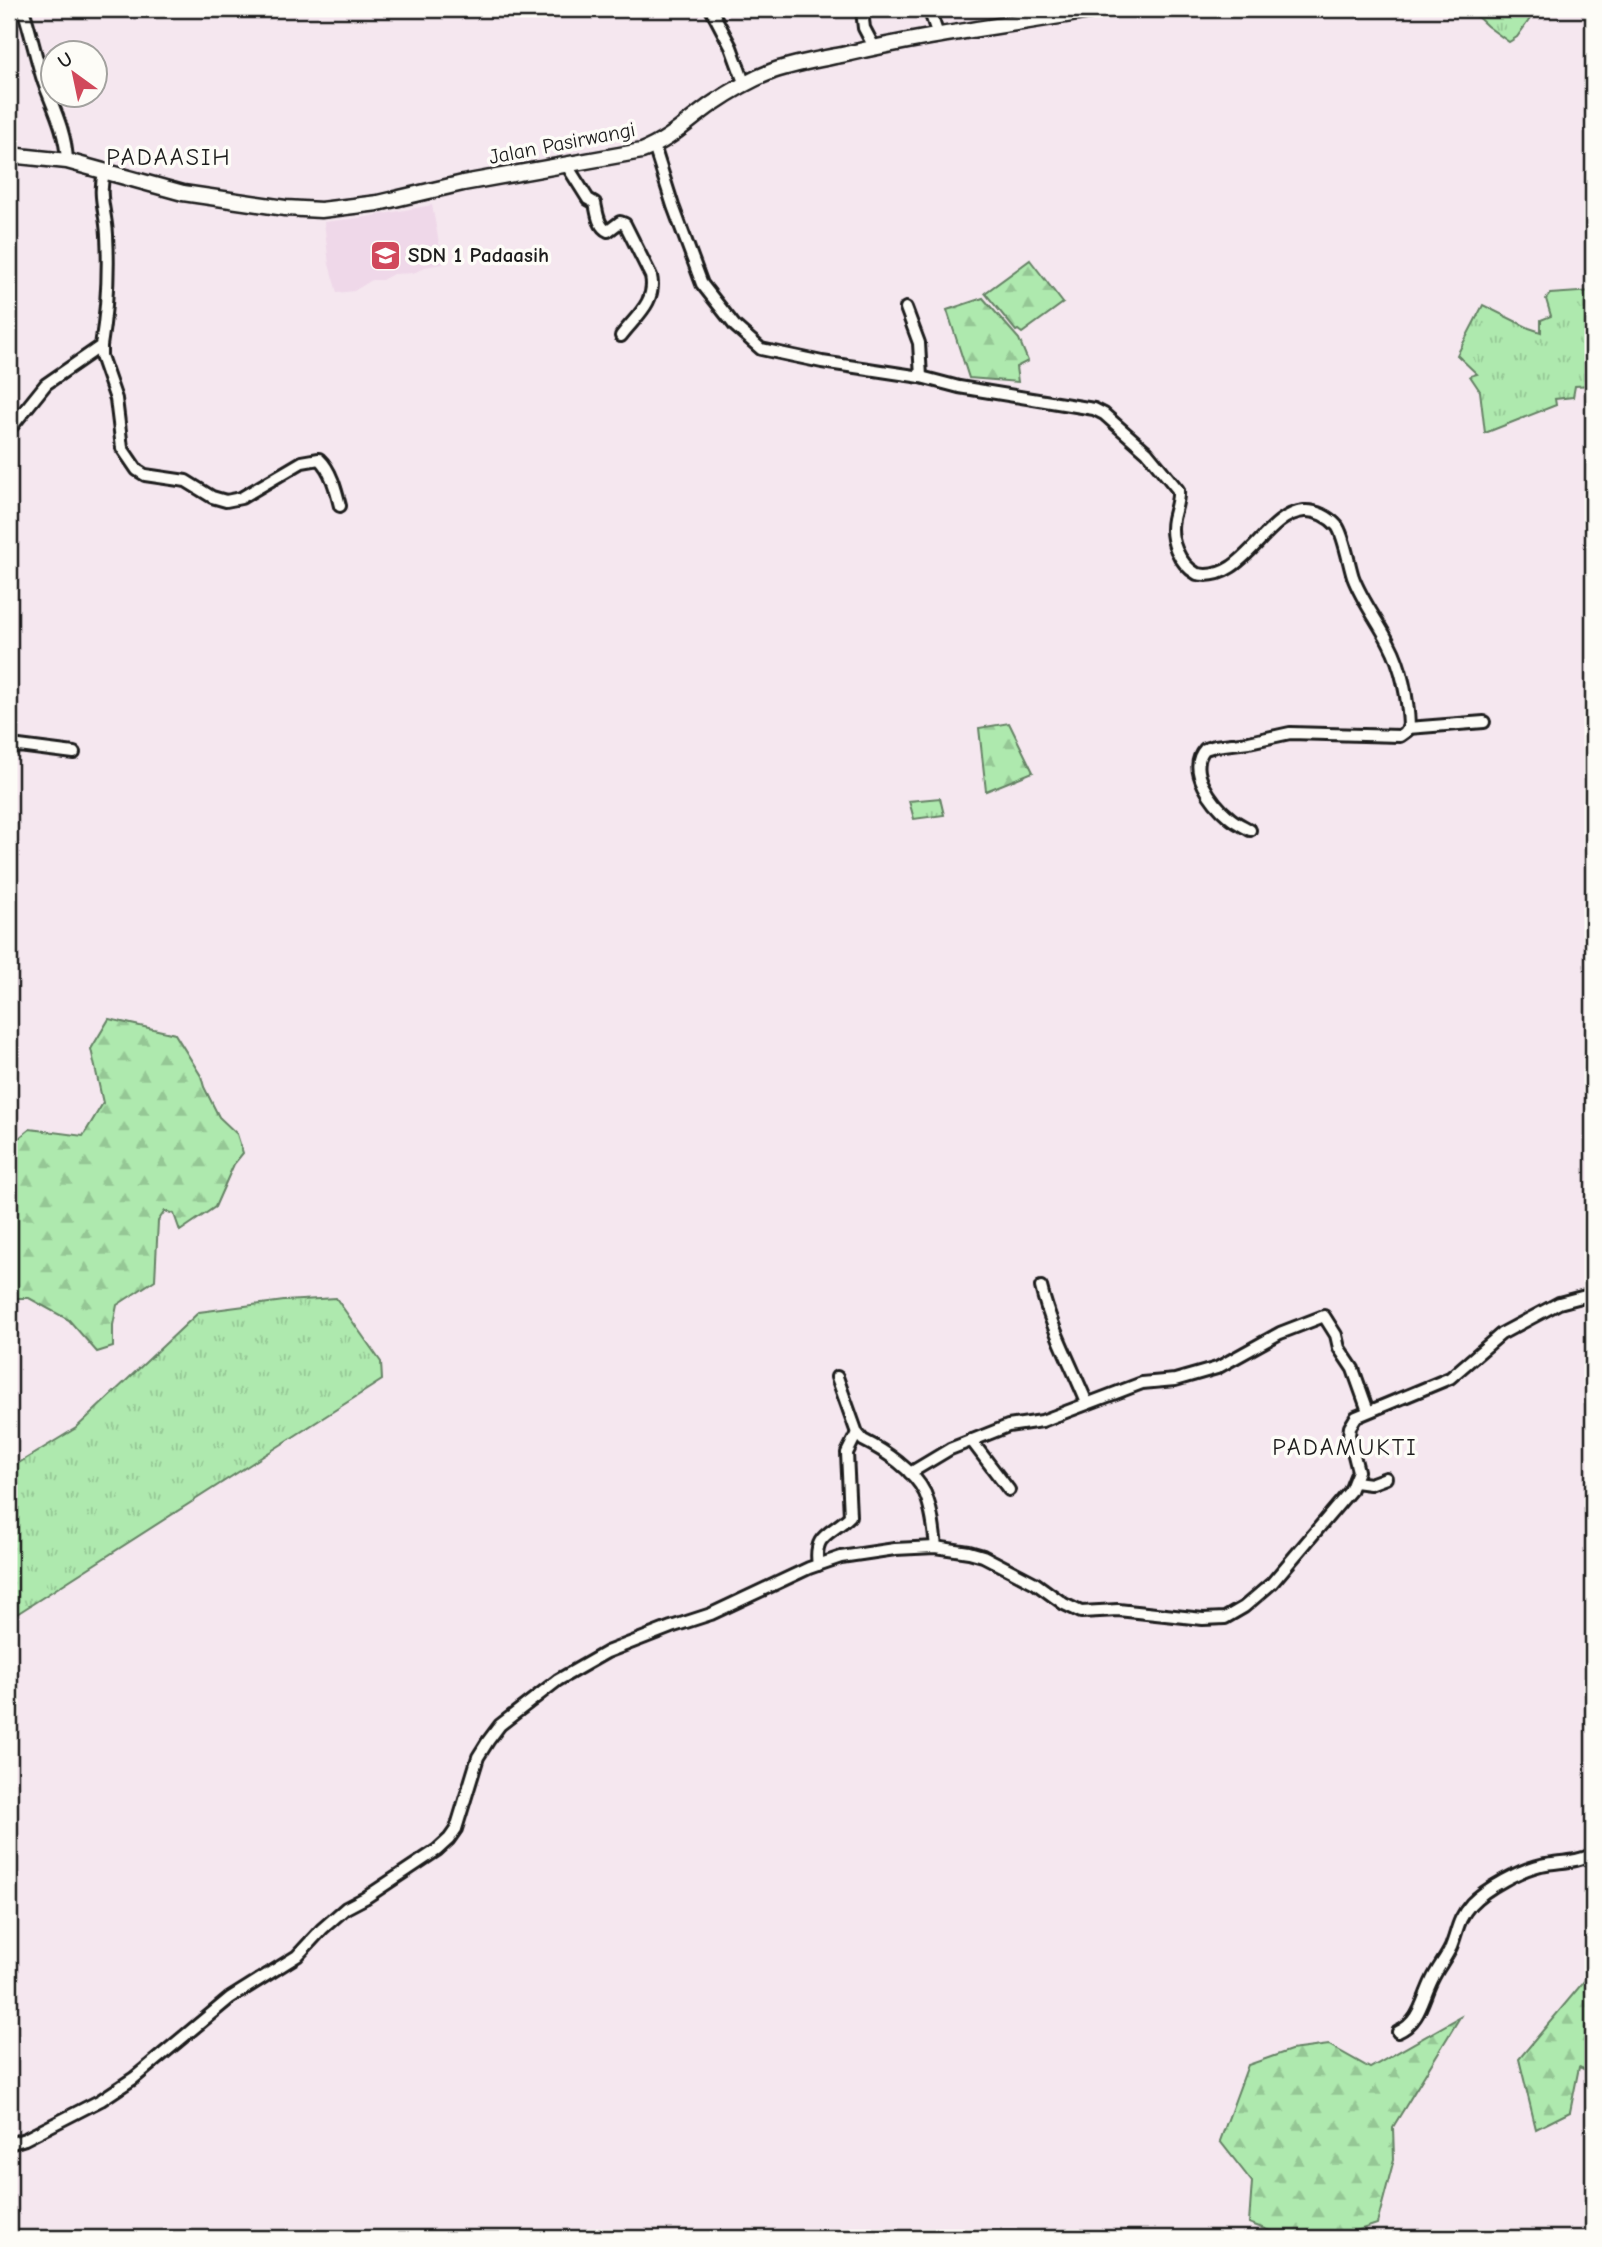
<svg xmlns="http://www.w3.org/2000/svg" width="1602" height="2247" font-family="'Comic Neue',sans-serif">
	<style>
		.built { fill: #efd8e9 }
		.grass { fill: url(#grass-tufts); stroke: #658265; stroke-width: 2 }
		.forest { fill: url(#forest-firs); stroke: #658265; stroke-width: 2 }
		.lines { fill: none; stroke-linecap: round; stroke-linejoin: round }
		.street-casing { stroke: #1c1c1c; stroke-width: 16 }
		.secondary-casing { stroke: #1c1c1c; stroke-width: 19 }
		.street { stroke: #fdfcf7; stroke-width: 10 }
		.secondary { stroke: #fdfcf7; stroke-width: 14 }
		.labels { text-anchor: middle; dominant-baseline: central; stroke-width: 7; stroke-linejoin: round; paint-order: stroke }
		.street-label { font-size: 21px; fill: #1c1c1c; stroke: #fdfcf7 }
		.poi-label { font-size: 21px; font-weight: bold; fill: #1c1c1c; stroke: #fdfcf7; text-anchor: start }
		.quarter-label { font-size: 24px; letter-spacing: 2px; fill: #1c1c1c; stroke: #fdfcf7 }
	</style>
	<defs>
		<pattern id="grass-tufts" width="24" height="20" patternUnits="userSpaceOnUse" patternTransform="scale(1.75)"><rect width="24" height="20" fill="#aee9ae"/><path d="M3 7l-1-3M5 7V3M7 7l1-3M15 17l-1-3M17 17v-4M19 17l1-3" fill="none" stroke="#95c795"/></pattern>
		<pattern id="forest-firs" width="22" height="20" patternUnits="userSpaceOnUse" patternTransform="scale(1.75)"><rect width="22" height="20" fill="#aee9ae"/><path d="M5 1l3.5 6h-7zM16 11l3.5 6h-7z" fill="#95c795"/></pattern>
	</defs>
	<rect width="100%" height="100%" fill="#f5e7ef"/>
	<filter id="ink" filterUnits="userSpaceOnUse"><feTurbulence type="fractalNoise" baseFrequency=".0143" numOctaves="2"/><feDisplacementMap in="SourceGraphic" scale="14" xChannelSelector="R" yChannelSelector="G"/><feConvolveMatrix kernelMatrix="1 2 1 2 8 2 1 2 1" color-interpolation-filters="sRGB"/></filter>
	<g filter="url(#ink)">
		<path class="built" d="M432,205l11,59 -18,3 -11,6 -21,1 -11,6h-10l-18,11 -17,2 -8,-29 -5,-42 43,-5z"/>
		<g class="grass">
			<path d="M1469,9h68l-20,28 -8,5 -22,-16z"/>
			<path d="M1593,291v94l-18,1 -2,11 -18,2 1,6 -71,28 -5,-42 -10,-15 7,-2 -20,-19 26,-50 46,23 12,4v-12l10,-4 -5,-17 4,-5z"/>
			<path d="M940,798l4,17 -30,4 -5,-18z"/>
			<path d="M336,1298l45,64 1,18 -373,239v-150l67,-41 123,-116 85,-11z"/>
		</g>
		<g class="forest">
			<path d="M1030,260l33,43 -41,30 -4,-3 -2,1 -31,-38z"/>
			<path d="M983,298l36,41 9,22 -12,6 2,15 -49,-4 -22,-68z"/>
			<path d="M1009,723l24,49 -47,19 -7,-63z"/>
			<path d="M109,1019l66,15 26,42 3,11 15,30 18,17 6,19 -9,11 -19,43 -35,24 -6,-17 -9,-3 -7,10 -3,59 -38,25 -4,20v22l-16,5 -28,-32 -40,-22h-20v-152l21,-17 53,7 20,-33 -12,-54z"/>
			<path d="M1593,1976v97l-14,-6 -9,45 -34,17 -17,-70 66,-79z"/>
			<path d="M1460,2017l-67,110 1,32 -17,65 -42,14h-47l-39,-15 3,-41 -32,-41 28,-76 43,-15 38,-5 41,23z"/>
		</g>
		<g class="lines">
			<defs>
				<g id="street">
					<path d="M23,9c8,24 13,50 21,74 10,26 22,50 23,78"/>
					<path d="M711,9l20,38 14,38"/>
					<path d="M929,9l9,26"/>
					<path d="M862,11l2,17 10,19"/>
					<path d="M654,146l19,60 29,78 33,42 26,23 61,13 99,15 38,10 135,22 10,5 43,38 31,38c1,10 -3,19 -5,29 -4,20 5,44 24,55 47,10 67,-60 107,-63 12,-1 25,6 33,15 7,9 12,39 16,51 9,24 25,44 36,66 13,24 19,56 20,83l-2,5 -7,5 -110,-3 -41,9 -34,4 -10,3c-19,21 8,55 25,69 6,5 13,8 20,12"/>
					<path d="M566,164l22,35 7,4c2,9 3,24 13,28l12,-9 5,2 26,52c6,26 -16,41 -30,60"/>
					<path d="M906,308l13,35 2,34"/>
					<path d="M101,346v10l15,43 6,49 15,22 8,5 41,6 26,16 14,4 15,-3 61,-36 17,-3c12,11 17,31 21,47"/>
					<path d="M9,430l37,-46 55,-38c6,-37 8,-73 6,-111 -1,-24 -10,-40 -2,-65"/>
					<path d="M1408,728l76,-6"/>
					<path d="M9,750l10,-4 55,7"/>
					<path d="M1041,1287c10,41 30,77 46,116"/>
					<path d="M837,1377l20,56 6,7c22,11 51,30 62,53 7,17 9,36 11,54"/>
					<path d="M971,1440l38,50"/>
					<path d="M910,1473l40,-24 58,-23 34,-5 100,-38 33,-3 42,-12 63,-35 44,-17 12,19 3,13 14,21 15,42"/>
					<path d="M1355,1482l15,2 16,-6"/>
					<path d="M818,1565c-5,-32 13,-30 32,-49l-3,-63 10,-20"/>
					<path d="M1398,2032c22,-10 24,-32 34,-52 5,-11 14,-22 19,-33 7,-17 6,-27 20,-43 15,-16 49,-34 70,-39 19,-4 35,-2 52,-11"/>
					<path d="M9,2144l16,-5 76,-39 33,-22 96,-80 67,-42 25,-27 24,-21 19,-10 72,-48 12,-11 7,-10 22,-72 10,-16 12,-16 58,-45 49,-28 64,-25 40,-13 98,-46 32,-11 54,-8 40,-2 34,5 14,4 52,27 29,21 17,8 37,-2 85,9 22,-1 19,-11 28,-24 78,-92 8,-20 -9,-36 1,-8 6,-10 94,-39 51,-44 58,-31 34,-9"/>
				</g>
				<path id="secondary" d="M9,155l58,6 116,32 102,15 36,2 57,-7 85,-20 179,-32c28,-11 47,-31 70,-47 19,-13 40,-25 61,-33 23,-8 49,-12 73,-17 84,-20 171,-30 256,-45"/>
			</defs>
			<use href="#street" class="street-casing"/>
			<use href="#secondary" class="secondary-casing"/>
			<use href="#street" class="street"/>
			<use href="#secondary" class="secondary"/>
		</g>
	</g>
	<defs>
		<symbol id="school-square" viewBox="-11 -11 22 22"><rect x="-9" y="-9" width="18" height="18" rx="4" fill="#d1495b" stroke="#fdfcf7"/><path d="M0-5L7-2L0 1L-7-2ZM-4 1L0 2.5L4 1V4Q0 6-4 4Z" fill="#fff"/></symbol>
	</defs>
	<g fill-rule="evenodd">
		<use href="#school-square" x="368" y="238" width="35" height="35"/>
	</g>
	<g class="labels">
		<g class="street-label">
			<text transform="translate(562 143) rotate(-11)">Jalan Pasirwangi</text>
		</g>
		<g class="poi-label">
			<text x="408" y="255">SDN 1 Padaasih</text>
		</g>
		<g class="quarter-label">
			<text x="169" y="157">PADAASIH</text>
			<text x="1345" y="1447">PADAMUKTI</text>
		</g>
	</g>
	<rect width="1602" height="2247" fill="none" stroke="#fdfcf7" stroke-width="35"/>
	<rect x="18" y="18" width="1567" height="2212" fill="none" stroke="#1c1c1c" stroke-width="2.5" filter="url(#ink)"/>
	<g transform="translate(74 74) rotate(327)"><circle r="33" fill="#fdfcf7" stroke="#a3a29f" stroke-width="2"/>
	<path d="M0-5L12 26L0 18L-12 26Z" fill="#d1495b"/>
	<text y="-10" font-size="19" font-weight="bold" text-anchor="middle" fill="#1c1c1c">U</text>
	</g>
</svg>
